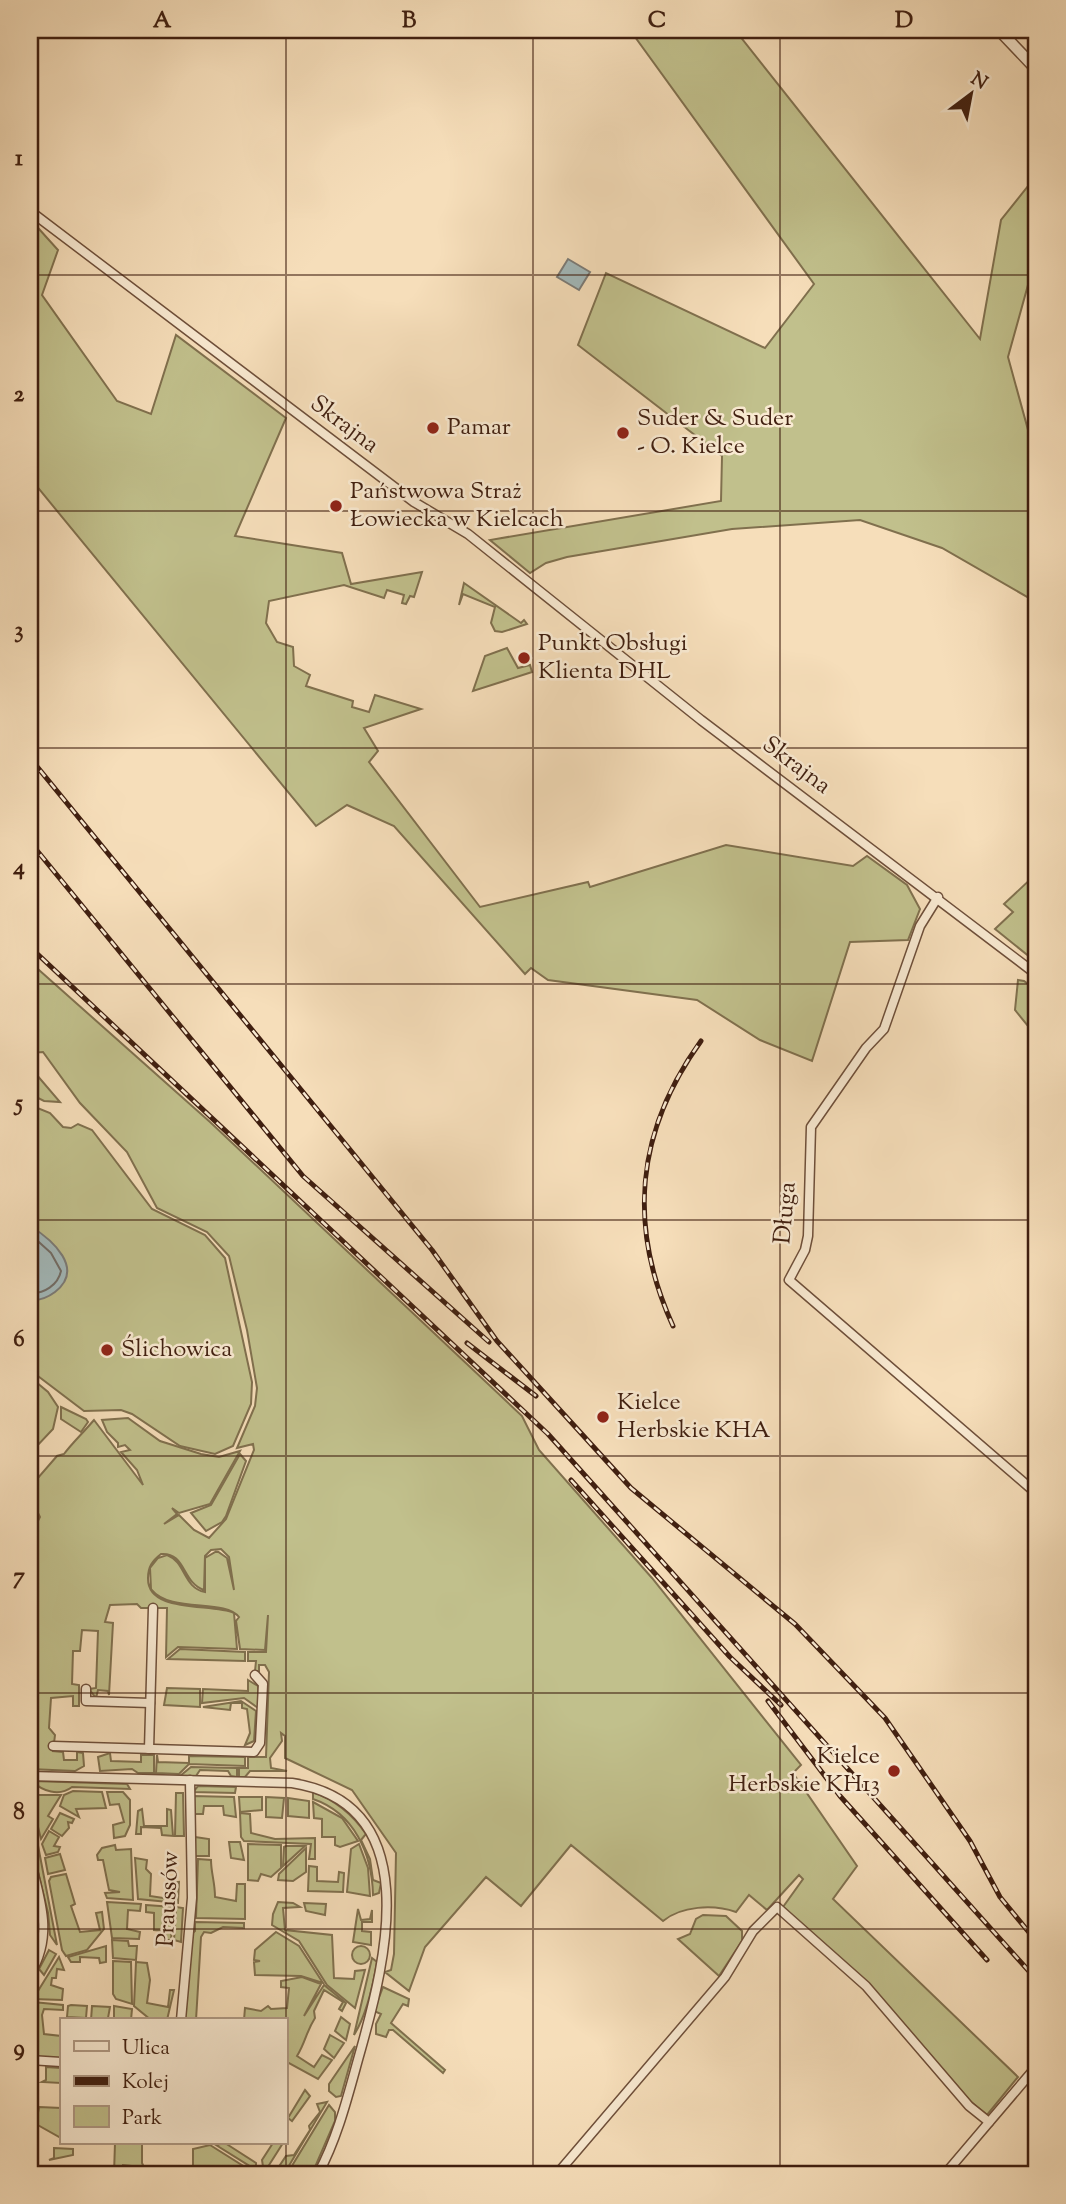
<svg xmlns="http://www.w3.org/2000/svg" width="1066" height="2204" font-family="'Sorts Mill Goudy',serif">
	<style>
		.green { fill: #c1c08c; stroke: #80704e; stroke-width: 2 }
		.water { fill: #a2b9bb; stroke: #7b7b77; stroke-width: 2 }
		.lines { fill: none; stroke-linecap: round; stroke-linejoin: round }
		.shore { stroke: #716c66; stroke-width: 2 }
		.minor-casing { stroke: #6e4f3a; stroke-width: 11 }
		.tertiary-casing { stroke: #6e4f3a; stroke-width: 13 }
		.minor { stroke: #f9ead2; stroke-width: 8 }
		.tertiary { stroke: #f9ead2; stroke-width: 10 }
		.rail-casing { stroke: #401f10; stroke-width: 5 }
		.rail { stroke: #f9ead2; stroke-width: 2.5; stroke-dasharray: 8; stroke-linecap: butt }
		.grid { fill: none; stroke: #401f10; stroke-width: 2; stroke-opacity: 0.55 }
		.poi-dot { fill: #8f2418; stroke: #f9ead2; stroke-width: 2.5 }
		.labels { text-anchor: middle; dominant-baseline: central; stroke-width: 5; stroke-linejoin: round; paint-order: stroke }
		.poi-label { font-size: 24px; fill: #401f10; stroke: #f9ead2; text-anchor: start }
		.street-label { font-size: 24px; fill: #401f10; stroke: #f9ead2 }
		.neatline { fill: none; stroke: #401f10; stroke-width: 2.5 }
		.grid-label { font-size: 23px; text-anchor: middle; font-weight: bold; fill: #401f10 }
	</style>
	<rect width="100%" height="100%" fill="#f6deba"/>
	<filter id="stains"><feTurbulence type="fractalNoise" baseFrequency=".00286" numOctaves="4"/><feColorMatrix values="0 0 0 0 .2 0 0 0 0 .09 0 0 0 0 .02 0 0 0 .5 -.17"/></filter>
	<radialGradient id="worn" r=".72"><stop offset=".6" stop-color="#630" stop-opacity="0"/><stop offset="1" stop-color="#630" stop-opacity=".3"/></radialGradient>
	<g class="green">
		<path d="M630,30h105l245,309 21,-119 35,-44v80l-28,101 28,102v143l-94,-54 -82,-28 -128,9 -165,28 -21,6 -16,10 -40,-33 231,-39 1,-45 -144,-111 28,-72 159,75 49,-64z"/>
		<path d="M30,219l28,31 -16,45 75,106 34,13 25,-79 110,83 -51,118 107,17 9,31 71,-12 -8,25 -4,-1 -4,8 -4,-1 2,-8 -17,-5 -3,8 -40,-13 -75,16 -3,22 11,19 16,5 1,19 16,9 -4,11 47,15 -1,6 17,5 6,-17 46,14 -57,19 14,23 -9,11 111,145 108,-25 2,5 136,-42 127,21 14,-10 40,29 13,24 -12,31 -58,2 -38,119 -52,-21 -63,-40 -149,-20 -17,-12 -6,6 -131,-148 -47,-21 -31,21 -286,-348z"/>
		<path d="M464,583l57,40 3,-3 3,4 -25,8 -7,-1 -4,-8 4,-16 -32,-13 -4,11z"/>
		<path d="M507,648l11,20 12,-3 2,7 -59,19 12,-35z"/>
		<path d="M1036,874v88l-41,-33 18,-17 -9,-8z"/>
		<path d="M30,962l180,160 312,294 17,34 113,128 149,187 -8,8 64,93 -24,33 185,178 -31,38 -17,-14 -100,-116 -87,-78 20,-28 -4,-4 -32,35 -18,-15 -13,17c-23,-8 -55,-6 -73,9l-92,-76 -50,61 -35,-29 -61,70 -16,44 -24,-19 6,-2 3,-16 2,-101 -44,-63 -67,-32v-22l-4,-3 1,8 -12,17 1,10 16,3h-37l-5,6h-6v-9h9v-11h18l3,-85 -4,-7h-6v6h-4l1,-10h-8v-9h18l2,-37 -3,35 -25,-1 -4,-28 3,-4c-15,-19 -68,-3 -88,-28l-1,-21 8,-10 9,-3c19,7 16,33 38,37v-34l12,-7 10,7 7,32 -5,-33 -8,-8 -10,1 -6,6 -1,34c-22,-7 -18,-38 -43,-36 -9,7 -13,13 -13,24 -1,36 64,25 86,35l3,36 -59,-2 -12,10 1,-49h-26l-4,-4 -27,1 -5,17 8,1 -4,72 -1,-4 -10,-1 -2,8 -7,-9 7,-1 2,-57 -16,-1 -2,21h-7l-1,33 7,1v21h-6v-10l-22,2 -2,30 6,7 -2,16 10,1 1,8h13v-8l6,1 1,13 -9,5 -45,-2v-233l10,-19 -10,-20v-10l27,-31 7,-2c9,-12 19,-21 30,-34l49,65 -6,-15 -16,-18 9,-2 -5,-5 -7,2v-4l-11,-11 -5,-12 26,-2 32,23 41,13 18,3 21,-6 -30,53 -31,9 -7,-5 5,6 -13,10 15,-9 15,15 15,8 17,-19 28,-69 -1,-6 -16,4 18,-42 2,-18 -10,-58 -18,-74 -22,-24 -50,-24 -30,-56 -47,-49 -37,-51 -13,1z"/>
		<path d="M1018,980l6,1 12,9v46l-21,-26z"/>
		<path d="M30,1067l30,35 -16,-1 -14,-7z"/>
		<path d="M30,1105l20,8 13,14 8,1 7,-4 14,6 60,79 53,26 20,23 27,124 -1,22 -18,42 -18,8 -35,-8 -48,-32 -11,-4 -37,1 -54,-41z"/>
		<path d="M30,1377l18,15 10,15 -5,22 -19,20 2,3 -4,6 -2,-2z"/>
		<path d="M61,1407l25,12 2,3 -7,10 -20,-13z"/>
		<path d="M240,1454l6,7 -20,55 -4,6 -16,9 -15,-18 20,-8z"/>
		<path d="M180,1649l65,3v9l-77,-2z"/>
		<path d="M248,1680l10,6v22l-14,-10 -42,5 1,-14 45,2z"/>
		<path d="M167,1688l33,1v18l-36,-2z"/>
		<path d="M241,1701l15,10 -2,30 -9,4 5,-12 -3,-24 -5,-1v-5h-11l-1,7 -27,-3z"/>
		<path d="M110,1753l1,8 30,1v-7h13v18h-16l-6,-4 -32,2 -2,-14z"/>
		<path d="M157,1755l1,7 31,1v-7l56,1v9l-56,-2 -10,10 -23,-1z"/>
		<path d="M191,1767l46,1v9l-6,-1 -3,-5 -28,-1 -4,6h-16z"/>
		<path d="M32,1781l95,3 3,5 -58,-2c-13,10 -30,4 -40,-6z"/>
		<path d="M198,1786l38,1 -1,6 -42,-1z"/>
		<path d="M73,1791l29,1 4,16 -30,1 3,8 -19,-11 4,-11z"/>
		<path d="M107,1792h16l7,8v25l-5,11 -11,2 -1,-13 11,-3 -5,-18 -9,1z"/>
		<path d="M313,1792c22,8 40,23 53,42l-5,6 9,19 3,21 8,3 -2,10 -6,2c-1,-42 -19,-82 -60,-96z"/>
		<path d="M176,1793h7l1,43h-9z"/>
		<path d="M30,1795h31l-13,21 5,3 -12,20z"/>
		<path d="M193,1796l41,1 2,20 -12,-2 -1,-9h-19l-1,8h-9z"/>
		<path d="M239,1797h23v13l-22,2z"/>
		<path d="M266,1797l18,1 -2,20 -16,-1z"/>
		<path d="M288,1798l21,3v17l-21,-2z"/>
		<path d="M313,1802l29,16 16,23 -18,6 -5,-2v-8h-13v-18l-8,-1z"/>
		<path d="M142,1809l2,17h23v-17l4,1 2,26 -11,-1 -1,-7 -20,-1v7h-5l2,-23z"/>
		<path d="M60,1813l14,6 -2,4 -4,-1 1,6 -7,8 -11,-7z"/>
		<path d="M240,1813l10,1 1,19 24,6 40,-1v21h-6l2,-15 -67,-3 -3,-4z"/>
		<path d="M49,1831l10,6 -5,9 6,1 -2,5 -12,3 -4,-11z"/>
		<path d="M36,1835l21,110 -7,-10 -2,-22 -17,-70z"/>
		<path d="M195,1837l14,2v17h-14z"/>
		<path d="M229,1842h11l4,18 -13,-2z"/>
		<path d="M248,1844l33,1v23l-10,9 -10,-3 -3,7 -10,-1z"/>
		<path d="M359,1844l9,24 2,28 -23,-4 4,-43z"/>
		<path d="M115,1845l1,5 15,-1 2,51 -26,-2 -2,-5 15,-1 -11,-2 -6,-30h-5l-1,-5 5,-7z"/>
		<path d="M286,1846h19l-22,20 1,-19z"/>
		<path d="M306,1848v24l-13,9 -15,-1 1,-6z"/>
		<path d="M60,1854l5,16 -17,4 -3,-16z"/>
		<path d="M135,1858l12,2 -1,9 5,5 -1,22 20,3 1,-16 8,-1 -1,21 -40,-4z"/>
		<path d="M198,1859l13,1c0,13 4,22 4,37l21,4 1,-17h8v35l-49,-1z"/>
		<path d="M309,1866l8,1v14l21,1 1,-10 5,1 -1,19 -35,-1z"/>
		<path d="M66,1874l9,30 -4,2 9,26 20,-2 -4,-17 6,-1 2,17 -17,21 -21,6 -4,-6 -13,-69 2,-4z"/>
		<path d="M107,1902l34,2 -1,7 -12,-1 -1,19 13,3 -1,7 -27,-1z"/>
		<path d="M278,1902l15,1 7,4 -17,1 2,22 47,5 2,43 20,1 1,-8 10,-1 -10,38 -28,-23 -28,-44 -27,-16 1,-11z"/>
		<path d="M304,1903l22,1 -1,11 -19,-4z"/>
		<path d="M31,1904l8,6 1,25 -10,30z"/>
		<path d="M146,1905l27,2 -2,33h-5v-9l-12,-1v-17l-8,-1z"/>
		<path d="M176,1907l7,1 -2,34 -7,-2z"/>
		<path d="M358,1909l3,11 9,-1 2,-9v12h-10v9l9,1v13l-18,-3z"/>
		<path d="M703,1915l23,1 16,15v10l-23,35 -41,-37 12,-5 6,-15z"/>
		<path d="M195,1922l49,1v5l-21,-1 -12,6 -7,-1 -3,5 -5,83h-13l6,-84 6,-5z"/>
		<path d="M276,1932l23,14 24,37 -22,-7 -46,-1 -1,-13 6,-1 -6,-1 1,-10z"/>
		<path d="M112,1940l16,1 1,5h8l-1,14 -23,-2z"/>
		<path d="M106,1946v16l-6,1 -1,-5 -19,-1v5h-9l-3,-5z"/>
		<circle cx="361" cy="1955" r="9"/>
		<path d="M49,1950l7,4 -12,21 -5,-6z"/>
		<path d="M59,1957l5,13 -7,-1 -1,9h-4l-1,7 12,4 -1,11 -29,-1z"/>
		<path d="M372,1958l5,4c-4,24 -10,52 -23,73z"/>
		<path d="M113,1961l18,1 1,42 -16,-5 -3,-5z"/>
		<path d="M136,1962l11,1 3,17 -3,23 21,4 2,-17h4l-7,30h-16l-17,-14z"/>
		<path d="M302,1977l19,7 -17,32 20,-31 22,18 -4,8 -3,-2 4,-7 -19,-12 -10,21 1,7c-9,14 -9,23 -18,38l17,11 8,-12 10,5 -14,19 -33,-18v-41h-41l1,-12 16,3 7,-5 3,3 16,-1 2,-20 -8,-1v-6z"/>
		<path d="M383,1987l26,12 -1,7 -5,-2 -12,19 54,47 -2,3 -50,-43h-4l-3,7 -10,-3v-10l5,-10 -7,-3z"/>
		<path d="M33,2002l30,3v5l-19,-1 -2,6 2,19 17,2v24l-31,-2v-54z"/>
		<path d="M71,2005l16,1 -1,12 -19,-1 1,-11z"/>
		<path d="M92,2006l18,1 -2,11 -17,2z"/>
		<path d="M114,2006l18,3 -1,11h-17z"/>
		<path d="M341,2017l9,7 -4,16 -11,-9z"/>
		<path d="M330,2035l14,8 -10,15 -10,-9z"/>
		<path d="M355,2046l-14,50 -5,1 -7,-6v-7z"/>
		<path d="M46,2067l15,1v15l-19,-1 4,-2z"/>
		<path d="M305,2090l5,6 -18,25 -4,-3z"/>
		<path d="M327,2102l-43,72h-10l12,-18 8,-1 16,-25 -1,-4 11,-14 -3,-8z"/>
		<path d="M329,2105l6,7v9l-23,53h-25z"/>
		<path d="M39,2107l22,1v30l-25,-14z"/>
		<path d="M115,2143h27v20l5,11 -16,-1v-7l-8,-1 -1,9h-8z"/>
		<path d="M225,2143l31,20v7l-40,-25z"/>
		<path d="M273,2143h10l-19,30 -2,-13z"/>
		<path d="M210,2145l46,29h-71v-5l8,-1v-19z"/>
		<path d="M54,2148l19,1v6l-24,5 5,-2z"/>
	</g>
	<g class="water">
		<path d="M568,259l22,13 -11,18 -22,-13z"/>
		<path d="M30,1226c23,14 55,43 25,66 -8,6 -15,9 -25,8z"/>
	</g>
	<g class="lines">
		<path class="shore" d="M30,1234l21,19 10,18c-3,14 -17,23 -31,22"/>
		<defs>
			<g id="minor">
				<path d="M30,211l384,291 54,32 233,186 335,254"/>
				<path d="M938,897l-18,29 -36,103 -18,19 -55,79 -3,109 -3,14 -16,30 247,213"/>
				<path d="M86,1689v12l64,2"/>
				<path d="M53,1746l201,6 6,-9 3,-59 -8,-9"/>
				<path d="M149,1749l4,-141"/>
				<path d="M30,1776l262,7c134,21 94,176 69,266 -12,42 -22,86 -43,125"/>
				<path d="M30,1859c10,41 24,76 0,115"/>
				<path d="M181,2020l11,-122 -2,-118"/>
				<path d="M30,2060l31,2"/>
				<path d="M557,2174l168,-197 28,-46 24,-24 89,79 103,120 20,16"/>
				<path d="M945,2174l91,-107"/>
			</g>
			<path id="tertiary" d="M999,30l37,39"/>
		</defs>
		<use href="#minor" class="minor-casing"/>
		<use href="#tertiary" class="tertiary-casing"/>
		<use href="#minor" class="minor"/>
		<use href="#tertiary" class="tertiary"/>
		<defs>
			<g id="rail">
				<path d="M30,758l402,492 65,91 134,147 164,136 90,94 85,123 30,56 36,44"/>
				<path d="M30,842l273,334 186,166"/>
				<path d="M30,947l518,487 488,545"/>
				<path d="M673,1326c-46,-101 -37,-195 28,-285"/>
				<path d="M467,1343l69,53"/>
				<path d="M571,1480l159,177 51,48"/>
				<path d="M768,1701l72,95 147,164"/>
			</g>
		</defs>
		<use href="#rail" class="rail-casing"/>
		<use href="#rail" class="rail"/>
	</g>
	<path class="grid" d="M286,30v2144M533,30v2144M780,30v2144M30,275h1006M30,511h1006M30,748h1006M30,984h1006M30,1220h1006M30,1456h1006M30,1693h1006M30,1929h1006"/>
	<g class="poi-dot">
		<circle cx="433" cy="428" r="7"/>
		<circle cx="623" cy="433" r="7"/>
		<circle cx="336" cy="506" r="7"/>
		<circle cx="524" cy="658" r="7"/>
		<circle cx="107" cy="1350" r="7"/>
		<circle cx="603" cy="1417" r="7"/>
		<circle cx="894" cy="1771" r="7"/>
	</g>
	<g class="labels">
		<g class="poi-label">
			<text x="637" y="419">Suder &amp; Suder<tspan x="637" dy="28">- O. Kielce</tspan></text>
			<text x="447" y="428">Pamar</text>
			<text x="350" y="492">Państwowa Straż<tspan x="350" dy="28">Łowiecka w Kielcach</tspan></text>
			<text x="538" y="644">Punkt Obsługi<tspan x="538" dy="28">Klienta DHL</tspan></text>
			<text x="121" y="1350">Ślichowica</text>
			<text x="617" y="1403">Kielce<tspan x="617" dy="28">Herbskie KHA</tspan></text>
			<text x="880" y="1757" text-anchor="end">Kielce<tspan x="880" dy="28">Herbskie KH13</tspan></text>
		</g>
		<g class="street-label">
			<text transform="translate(344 425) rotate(37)">Skrajna</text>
			<text transform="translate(796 766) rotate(37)">Skrajna</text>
			<text transform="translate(786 1213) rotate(-85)">Długa</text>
			<text transform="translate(169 1899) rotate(-87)">Praussów</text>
		</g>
	</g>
	<rect width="1066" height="2204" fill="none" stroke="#f6deba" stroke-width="77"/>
	<rect x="60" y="2018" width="228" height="126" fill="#f9ead2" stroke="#af9984" stroke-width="2"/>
	<rect x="74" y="2041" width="35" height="10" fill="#f9ead2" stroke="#af9984" stroke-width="2"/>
	<text x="122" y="2054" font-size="21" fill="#401f10">Ulica</text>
	<rect x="74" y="2076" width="35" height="10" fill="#401f10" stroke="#af9984" stroke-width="2"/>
	<text x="122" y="2088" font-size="21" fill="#401f10">Kolej</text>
	<rect x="74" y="2106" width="35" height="21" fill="#c1c08c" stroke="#af9984" stroke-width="2"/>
	<text x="122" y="2124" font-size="21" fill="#401f10">Park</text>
	<g transform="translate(971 94) rotate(32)" stroke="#f9ead2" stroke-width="5" paint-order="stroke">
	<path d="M0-5L12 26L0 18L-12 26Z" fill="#401f10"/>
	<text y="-10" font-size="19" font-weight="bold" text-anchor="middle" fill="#401f10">N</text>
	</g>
	<rect x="38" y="38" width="990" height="2128" class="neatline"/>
	<g class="grid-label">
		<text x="162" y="27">A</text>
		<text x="409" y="27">B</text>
		<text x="657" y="27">C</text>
		<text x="904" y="27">D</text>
		<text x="19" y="165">1</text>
		<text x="19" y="401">2</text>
		<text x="19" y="637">3</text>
		<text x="19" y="874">4</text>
		<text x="19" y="1110">5</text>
		<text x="19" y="1346">6</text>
		<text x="19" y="1583">7</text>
		<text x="19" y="1819">8</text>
		<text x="19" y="2055">9</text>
	</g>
	<rect width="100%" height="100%" filter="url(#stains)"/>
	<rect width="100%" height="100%" fill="url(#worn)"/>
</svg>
